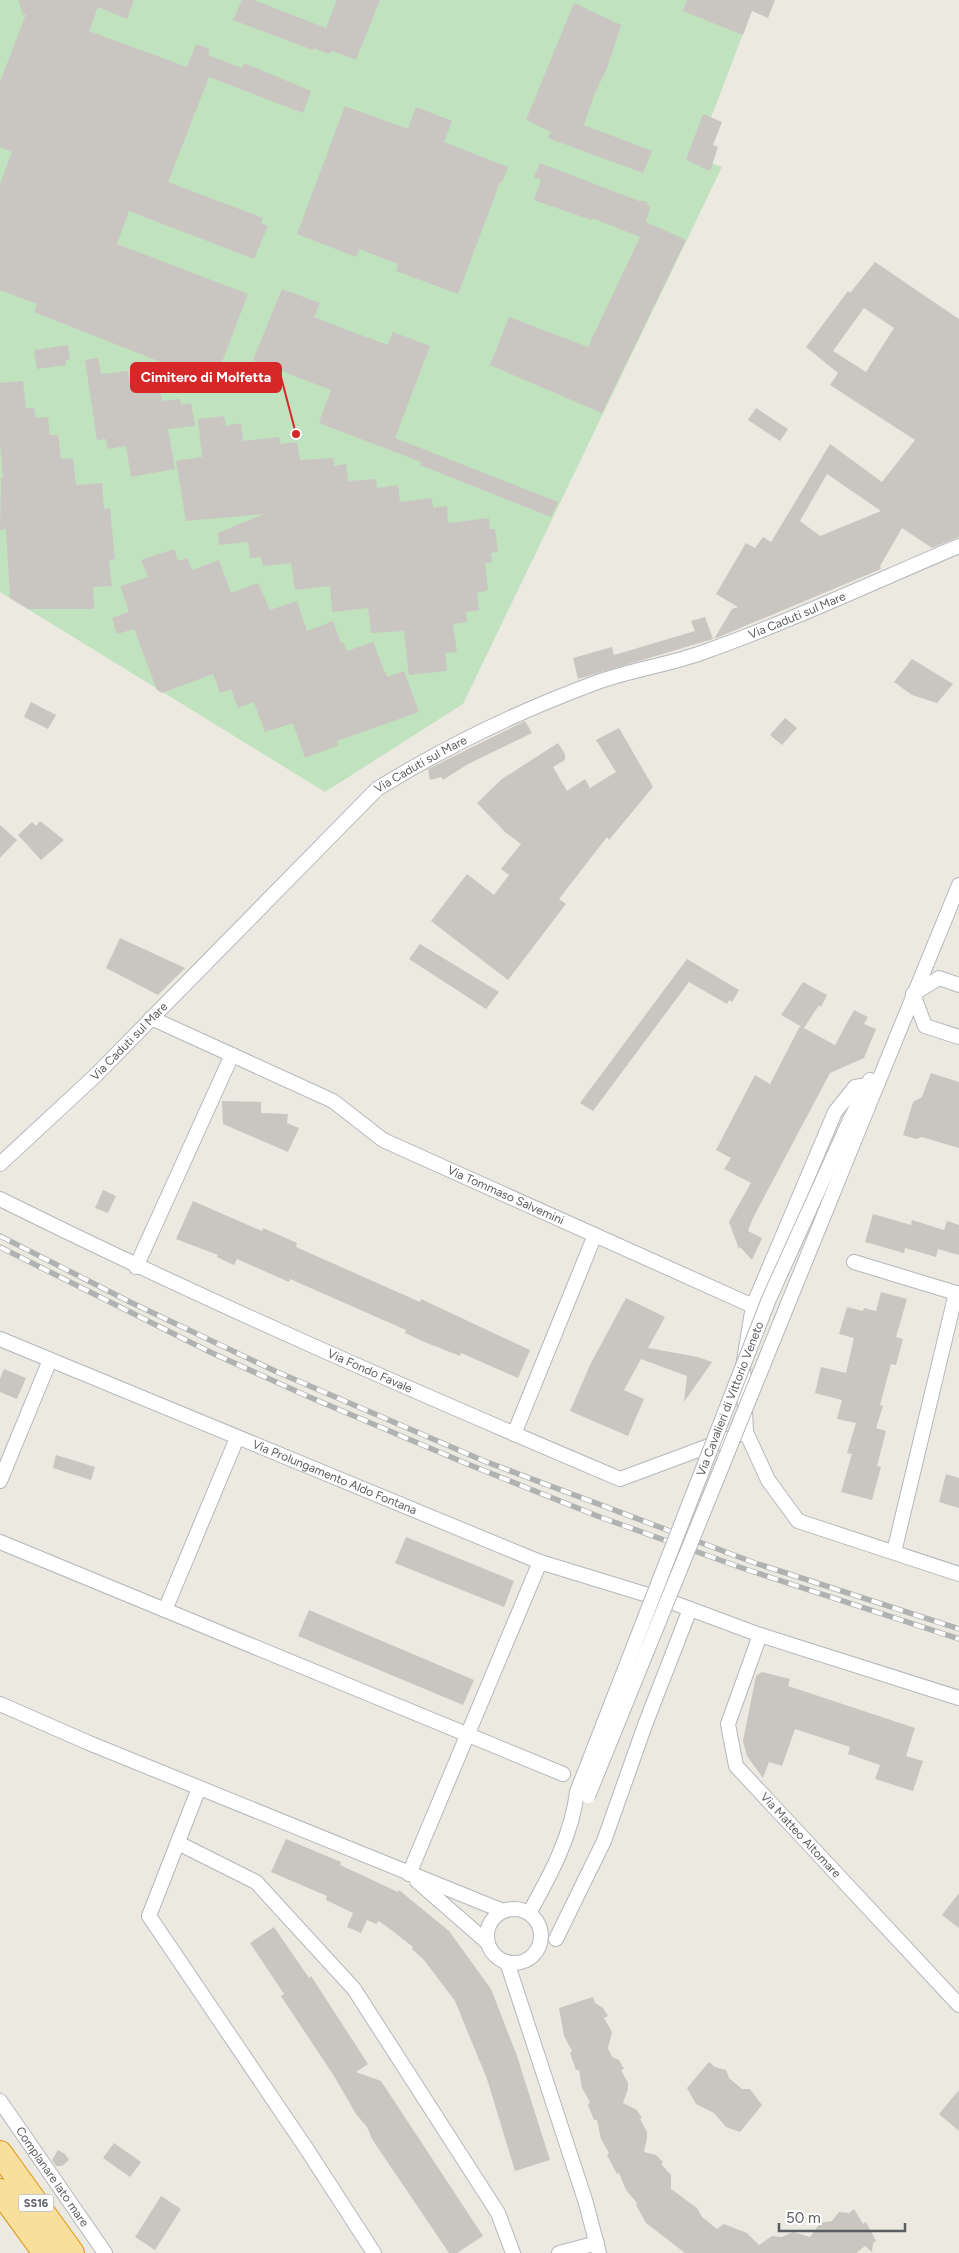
<svg xmlns="http://www.w3.org/2000/svg" width="959" height="2253" font-family="Figtree,sans-serif">
	<style>
		.green { fill: #c1e2bf }
		.building { fill: #c9c5c0; fill-rule: evenodd }
		.lines { fill: none; stroke-linecap: round; stroke-linejoin: round }
		.minor-casing { stroke: #b4b7bb; stroke-width: 16 }
		.trunk-casing { stroke: #df930e; stroke-width: 26 }
		.minor { stroke: #fff; stroke-width: 14 }
		.trunk { stroke: #f8df9b; stroke-width: 24 }
		.rail-casing { stroke: #b0b1b1; stroke-width: 5.5 }
		.rail { stroke: #fff; stroke-width: 4; stroke-dasharray: 11; stroke-linecap: butt }
		.minor-bridge-casing { stroke: #b4b7bb; stroke-width: 16; stroke-linecap: butt }
		.minor-bridge { stroke: #fff; stroke-width: 14 }
		.labels { text-anchor: middle; dominant-baseline: central; stroke-width: 4; stroke-linejoin: round; paint-order: stroke }
		.shield { fill: #fff; stroke: #8c8e90; stroke-width: 1 }
		.shield-label { font-size: 11px; font-weight: bold; fill: #5a5d61 }
		.street-label { font-size: 12px; fill: #5a5d61; stroke: #fff }
		.leader { fill: none; stroke: #d62828; stroke-width: 2 }
		.callout-dot { fill: #d62828; stroke: #fff; stroke-width: 2 }
		.callout { fill: #d62828; stroke: #d62828; stroke-width: 2 }
		.callout-label { font-size: 14px; text-anchor: middle; font-weight: bold; fill: #fff }
	</style>
	<rect width="100%" height="100%" fill="#ece9e1"/>
	<path class="green" d="M0,0h756l-59,154 4,5 21,8 -259,537 -138,88 -325,-200z"/>
	<g class="building">
		<path d="M18,0h116l-7,19 -29,-12 -9,24 98,36 9,-23 14,5 -2,6 34,13 2,-5 67,28 -8,22 -94,-36 -41,105 95,36 -2,5 7,3 -14,33 -125,-48 -12,33 131,50 -34,89 -180,-71 3,-8 -37,-14v-106l12,-32 -12,-5v-65l26,-68 -3,1z"/>
		<path d="M242,0h12l72,28 11,-28h43l-24,60 -23,-9 -5,3 -14,-6 -1,2 -80,-30z"/>
		<path d="M687,0h88l-7,18 -16,-7 -9,24 -60,-24z"/>
		<path d="M574,3l47,22 -14,43 -13,27 -10,30 68,26 -9,22 -95,-35 3,-6 -25,-12z"/>
		<path d="M345,106l63,23 8,-22 36,14 -8,21 64,25 -6,16 -2,-1 -42,112 -62,-23 2,-7 -39,-15 -3,8 -59,-23z"/>
		<path d="M703,114l19,8 -9,23 5,2 -8,24 -24,-11z"/>
		<path d="M540,163l99,38h7l4,7 -4,14 40,18 -84,173 -112,-48 19,-48 79,30 52,-110 -48,-19 -1,2 -57,-20 7,-20 -7,-3z"/>
		<path d="M875,262l84,57v218l-27,11 -30,-20 -22,38 1,3 -167,70 18,-30 6,-2 -22,-13 30,-51 9,5 8,-11 8,5 59,-98 52,38 33,-42 -85,-55 8,-12 -32,-26 42,-56 2,2zM864,308l30,20 -28,44 -33,-21zM827,474l54,37 -61,25 -20,-15z"/>
		<path d="M282,289l38,14 -6,14 33,13 41,15 5,-13 37,14 -35,92 163,64 -7,15 -131,-52 1,-3 -102,-39 12,-33 -78,-30z"/>
		<path d="M68,345l2,15h-4v5l-29,4 -3,-19z"/>
		<path d="M98,358l3,16 27,-3 3,17 28,-5 3,18 18,-2 1,6 10,-2 4,23 -27,3 7,40 -44,8 -5,-31 -18,3 -2,-10 -9,1 -12,-80z"/>
		<path d="M23,381l3,27h8l2,10 12,-1 2,18h8l3,24 12,-1 3,27 26,-2 2,26 6,-1 5,51 -6,1 3,26 -19,1 1,22h-66l-18,-11 -4,-69 -6,1 1,-52h2l-3,-34v-61z"/>
		<path d="M756,408l32,21 -8,12 -32,-21z"/>
		<path d="M224,416l2,10 15,-3 2,18 36,-4 1,7 17,-2 3,18 33,-2 1,8 12,-2 2,17 28,-2 1,9 21,-3 2,17 32,-4 1,10 14,-2 1,17 41,-5 1,11h5l3,23 -7,1 1,9 -7,1 3,27 -11,3 2,17 -13,2 1,10 -14,2 4,28 -12,1 2,18 -38,4 -5,-44 -33,2 -3,-25 -36,4 -2,-26 -35,4 -4,-27 -28,3 -2,-9 -11,1 -2,-16 -29,3 -1,-12 46,-19 -78,7 -10,-60 26,-4 -4,-38z"/>
		<path d="M174,549l4,12 9,-3 5,12 27,-10 12,33 27,-10 12,27 27,-9 10,30 26,-10 8,22 2,-1 4,9 26,-9 14,35 17,-6 15,41 -82,29 2,4 -34,13 -12,-35 -28,9 -11,-30 -16,6 -7,-19 -11,4 -7,-19 -51,19 -5,-3 -23,-61 -17,5 -5,-16 17,-6 -9,-26 28,-9 -7,-17z"/>
		<path d="M705,617l8,22 -135,40 -5,-21 39,-11 2,8 81,-24 -4,-10z"/>
		<path d="M912,659l41,25 -16,19 -25,-8 -18,-13z"/>
		<path d="M31,702l25,13 -8,14 -24,-12z"/>
		<path d="M785,718l12,10 -15,17 -12,-10z"/>
		<path d="M525,721l7,12 -64,31 -25,16 -2,-3 -11,3 -2,-11z"/>
		<path d="M619,728l34,59 -44,53 -2,-3 -48,62 7,5 -58,76 -77,-59 36,-47 27,21 15,-20 -8,-6 20,-25 -16,-12 -28,-29 25,-24 56,-36 7,11v6l-12,7 14,24 18,-12 5,9 26,-16 -20,-32z"/>
		<path d="M40,821l24,19 -23,20 -23,-25 14,-13 4,4z"/>
		<path d="M0,825l17,15 -17,18z"/>
		<path d="M120,938l65,30 -27,27 -52,-27z"/>
		<path d="M420,944l79,48 -13,17 -77,-50z"/>
		<path d="M687,959l52,31 -7,12 -3,-2 -2,4 -38,-22 -96,129 -13,-8z"/>
		<path d="M803,982l24,13 -6,12 -2,-2 -15,23 -23,-13z"/>
		<path d="M854,1010l14,7 -4,7 12,5 -12,29 -34,15 -77,145 -5,13 14,7 -10,22 -12,-13 -1,2 -10,-27 22,-39 -27,-14 7,-11 -15,-8 39,-75 15,9 30,-58 35,19z"/>
		<path d="M931,1073l28,9v66l-37,-11 -6,2 -13,-4 10,-33 9,-5z"/>
		<path d="M222,1101l39,1v11l27,1 -1,9 12,5 -11,24 -65,-28z"/>
		<path d="M103,1190l13,6 -8,17 -13,-5z"/>
		<path d="M193,1201l69,30 1,-3 34,15 -1,4 124,55 1,-3 109,51 -12,28 -57,-25 -1,3 -33,-13 -22,-10 1,-3 -116,-51 -1,3 -52,-23 -3,6 -17,-8 1,-2 -42,-16z"/>
		<path d="M873,1214l38,11 1,-5 32,10 3,-9 12,4v30l-21,-6 -2,8 -31,-9 -1,5 -39,-11z"/>
		<path d="M881,1292l26,7 -11,38 7,2 -7,26 -5,-1 -11,41 3,1 -7,22 10,3 -9,35 4,1 -9,33 -31,-8 11,-38 -5,-1 9,-30 -19,-4 5,-19 -27,-7 6,-26 25,6 8,-35 -15,-4 8,-27 16,4 1,-3 12,3z"/>
		<path d="M626,1298l39,19 -17,31 50,9 14,5 -28,40 3,-26 -46,-17 -17,31 20,9 -16,37 -58,-25 21,-48z"/>
		<path d="M4,1369l22,9 -9,21 -17,-7v-13z"/>
		<path d="M56,1455l39,12 -4,13 -38,-12z"/>
		<path d="M946,1474l13,4v30l-20,-6z"/>
		<path d="M406,1537l108,44 -10,26 -109,-44z"/>
		<path d="M309,1610l165,70 -11,25 -165,-69z"/>
		<path d="M762,1672l28,7 -2,7 127,42 -9,28 17,5 -10,30 -38,-12 5,-14 -32,-11 2,-7 -55,-18 -13,37 -13,-4 -6,16 -16,-22 -4,-15 13,-65z"/>
		<path d="M286,1839l55,23 -1,3 58,27 1,-2 50,41 42,58 26,67 33,104 -35,11 -28,-92 -32,-78 -31,-41 -12,-11 1,-2 -23,-18 -11,-8 -3,3 -9,-4 -6,13 -14,-6 6,-14 -27,-13 1,-4 -56,-24z"/>
		<path d="M959,1893v35l-17,-13z"/>
		<path d="M274,1927l35,51 2,-2 57,88 -12,8 25,9 102,155 -26,17h-8l-77,-114 -5,-12 -11,-13 -22,-38 -53,-80 3,-2 -34,-51z"/>
		<path d="M593,1997l2,6 8,5 5,8 -4,2 8,14 -4,16 4,9 7,3 5,9 -3,1 7,13v6l-5,14 14,7 5,8 -2,1 7,13v6l-3,14 12,3 7,7 -2,2 10,11v14l26,19 5,9 15,12 7,-5 23,9 12,12 13,-9 10,1 11,-5 17,5 10,-14 12,-2 7,-9 10,1 5,-4 9,15 3,-2 10,19 -3,2 -1,9 -7,-6 -9,7h-171l-39,-30 -10,-18 1,-2 -11,-13 -7,-17 -2,1 -10,-19 2,-2 -8,-14 -4,-19h-3l-6,-15 2,-3 -8,-14 -3,-18h-3l-6,-17 2,-2 -8,-15 -5,-28z"/>
		<path d="M709,2062l6,5 11,3 3,8 13,11h8l12,16 -22,27 -14,-5 -12,-14 -18,-9 -9,-16z"/>
		<path d="M959,2090v41l-20,-17z"/>
		<path d="M114,2143l27,19 -11,15 -27,-19z"/>
		<path d="M58,2150l7,4 4,6 -7,6h-6l-4,-6z"/>
		<path d="M161,2196l20,13 -26,41 -20,-13z"/>
	</g>
	<g class="lines">
		<defs>
			<g id="minor">
				<path d="M913,994l12,32 34,11"/>
				<path d="M913,994l26,-16 20,7"/>
				<path id="s1" d="M151,1018l182,83 50,39 370,166 -10,61 3,65 22,48 30,41 161,53"/>
				<path d="M850,1120l20,-40"/>
				<path d="M861,1124l98,-239"/>
				<path id="s2" d="M0,1164l95,-88 282,-287c68,-42 142,-78 218,-106 35,-13 73,-18 109,-31 87,-31 170,-70 255,-106"/>
				<path id="s3" d="M0,1199c203,101 411,191 620,280l121,-45"/>
				<path d="M854,1262l102,31"/>
				<path d="M136,1267l96,-212"/>
				<path d="M753,1306l82,-194 20,-25 13,-2"/>
				<path id="s4" d="M0,1339l540,223 134,41 86,32 199,63"/>
				<path d="M514,1434l81,-199"/>
				<path d="M0,1481l50,-121"/>
				<path d="M0,1542l563,232"/>
				<path d="M894,1552l62,-259 3,1"/>
				<path d="M165,1610l72,-172"/>
				<path id="s5" d="M760,1635l-32,89 8,42 223,239"/>
				<path d="M0,1704l89,39 414,168"/>
				<path d="M199,1788l-50,128 157,232 68,105"/>
				<path d="M178,1843l78,39 98,107 144,224 15,40"/>
				<path d="M409,1874l131,-312"/>
				<path d="M417,1881l71,62"/>
				<circle cx="514" cy="1936" r="27"/>
				<path d="M529,1913c21,-37 43,-78 48,-121"/>
				<path d="M556,1939l48,-98 41,-116 45,-116"/>
				<path d="M507,1962l79,241 13,50"/>
				<path id="s6" d="M0,2101l105,152"/>
				<path d="M559,2253l38,-10"/>
			</g>
			<g id="trunk">
				<path d="M0,2153l72,100"/>
				<path d="M0,2191l45,62"/>
			</g>
		</defs>
		<use href="#minor" class="minor-casing"/>
		<use href="#trunk" class="trunk-casing"/>
		<use href="#minor" class="minor"/>
		<use href="#trunk" class="trunk"/>
		<defs>
			<g id="rail">
				<path d="M0,1236l130,66 145,69 209,90 271,102 204,66"/>
				<path d="M0,1247l210,105 97,44 158,67 135,54 145,52 214,70"/>
			</g>
		</defs>
		<use href="#rail" class="rail-casing"/>
		<use href="#rail" class="rail"/>
		<defs>
			<g id="minor-bridge">
				<path id="s7" d="M577,1792l192,-493 81,-179"/>
				<path d="M588,1796l273,-672"/>
			</g>
		</defs>
		<use href="#minor-bridge" class="minor-bridge-casing"/>
		<use href="#minor-bridge" class="minor-bridge"/>
	</g>
	<g class="labels">
		<rect class="shield" x="18.5" y="2194.5" width="35" height="17" rx="4"/>
		<g class="shield-label">
			<text x="36" y="2203">SS16</text>
		</g>
		<g class="street-label">
			<text stroke="none"><textPath href="#s2" startOffset="988">Via Caduti sul Mare</textPath></text>
			<text stroke="none"><textPath href="#s2" startOffset="582">Via Caduti sul Mare</textPath></text>
			<text stroke="none"><textPath href="#s2" startOffset="178">Via Caduti sul Mare</textPath></text>
			<text stroke="none"><textPath href="#s1" startOffset="398">Via Tommaso Salvemini</textPath></text>
			<text stroke="none"><textPath href="#s3" startOffset="408">Via Fondo Favale</textPath></text>
			<text stroke="none"><textPath href="#s7" startOffset="422">Via Cavalieri di Vittorio Veneto</textPath></text>
			<text stroke="none"><textPath href="#s4" startOffset="362">Via Prolungamento Aldo Fontana</textPath></text>
			<text stroke="none"><textPath href="#s5" startOffset="232">Via Matteo Altomare</textPath></text>
			<text stroke="none"><textPath href="#s6" startOffset="92">Complanare lato mare</textPath></text>
		</g>
	</g>
	<path class="leader" d="M296 434L281 377"/>
	<circle class="callout-dot" cx="296" cy="434" r="5"/>
	<rect class="callout" x="131" y="363" width="150" height="29" rx="5"/>
	<g class="callout-label">
		<text x="206" y="382">Cimitero di Molfetta</text>
	</g>
	<path d="M779 2223v8h126v-8" fill="none" stroke="#5a5d61" stroke-width="2.5"/>
	<text x="786" y="2223" font-size="15" fill="#5a5d61" stroke="#ffffff" stroke-width="4" paint-order="stroke">50 m</text>
</svg>
